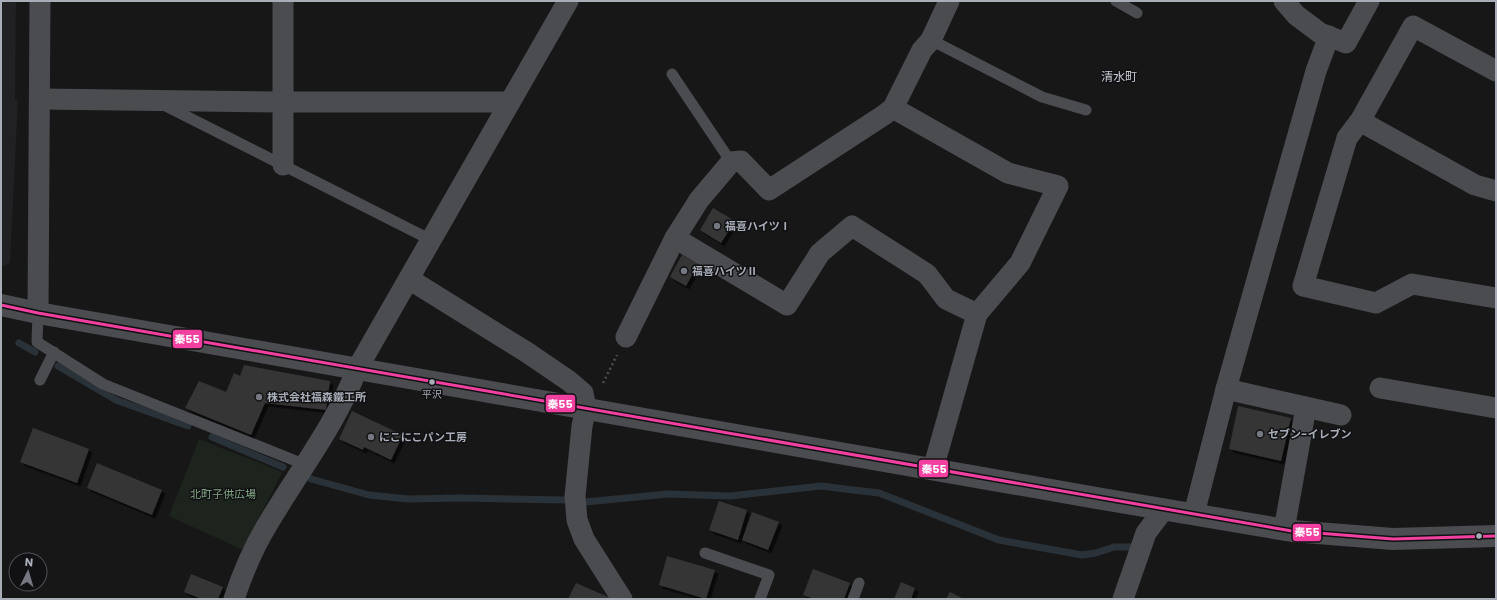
<svg xmlns="http://www.w3.org/2000/svg" width="1497" height="600" font-family="Poppins,'Noto Sans JP',sans-serif">
	<style>
		.built { fill: #212123 }
		.green { fill: #1d241e }
		.lines { fill: none; stroke-linecap: round; stroke-linejoin: round }
		.stream { stroke: #2a3239; stroke-width: 7 }
		.building { fill: #353536; filter: url(#shadow) }
		.path { stroke: #4d4e52; stroke-width: 2.5; stroke-dasharray: 2 3; stroke-linecap: butt }
		.service { stroke: #4b4c50; stroke-width: 11 }
		.minor { stroke: #4b4c50; stroke-width: 21 }
		.tertiary { stroke: #4b4c50; stroke-width: 22 }
		.bus-1-casing { stroke: #111113; stroke-width: 6 }
		.bus-1 { stroke: #f240a1; stroke-width: 3 }
		.poi-dot { fill: #757880; stroke: #111113; stroke-width: 1.5 }
		.bus-dot { fill: #a8adb8; stroke: #111113; stroke-width: 1.5 }
		.labels { text-anchor: middle; dominant-baseline: central; stroke-width: 3; stroke-linejoin: round; paint-order: stroke }
		.bus-label { font-size: 10px; fill: #a8adb8; stroke: #111113 }
		.poi-label { font-size: 11px; font-weight: bold; fill: #a8adb8; stroke: #111113; text-anchor: start }
		.park-label { font-size: 11px; fill: #7fa381; stroke: #111113 }
		.neighbourhood-label { font-size: 12px; fill: #c9ccd4; stroke: #111113 }
		.line-badge { stroke: #111113; stroke-width: 1.5 }
		.badge-label { font-size: 11px; text-anchor: middle; font-weight: bold; fill: #fff }
	</style>
	<defs>
		<filter id="shadow"><feDropShadow dx="3.5" dy="3.5" stdDeviation="0" flood-color="#0009"/></filter>
	</defs>
	<rect width="100%" height="100%" fill="#171717"/>
	<path class="built" d="M1,1h15l-1,99h3l-8,163 -9,4z"/>
	<path class="green" d="M199,439l83,33 -39,78 -74,-34z"/>
	<g class="lines">
		<g class="stream">
			<path d="M19,343l16,9"/>
			<path d="M58,366l58,34 72,26"/>
			<path d="M212,437l71,30"/>
			<path d="M311,479l58,16 39,4 53,-1 106,2"/>
			<path d="M585,502l83,-8 62,2 91,-10 24,3 34,4 120,47 83,15 14,-2 18,-6h17"/>
		</g>
	</g>
	<g class="building">
		<path d="M713,208l22,13 -14,22 -21,-13z"/>
		<path d="M682,255l16,9 -12,22 -16,-9z"/>
		<path d="M244,365l86,16 -4,29 -61,-7 -14,32 -66,-27 14,-27 27,11 8,-19 6,3z"/>
		<path d="M1238,406l53,12 -10,43 -52,-12z"/>
		<path d="M352,411l51,24 -12,25 -27,-13 -1,3 -24,-11z"/>
		<path d="M33,428l56,21 -12,34 -57,-21z"/>
		<path d="M97,463l65,27 -10,25 -65,-27z"/>
		<path d="M719,501l28,9 -9,30 -29,-10z"/>
		<path d="M752,512l27,10 -11,28 -26,-10z"/>
		<path d="M667,556l48,14 -9,29 -47,-14z"/>
		<path d="M813,569l37,14 -6,16h-30l-11,-4z"/>
		<path d="M191,574l32,13 -5,12h-16l-18,-7z"/>
		<path d="M901,582l14,6 -4,11h-17z"/>
		<path d="M576,583l37,16h-45z"/>
		<path d="M950,592l14,7h-18z"/>
	</g>
	<g class="lines">
		<path class="path" d="M603,383l14,-28"/>
		<g class="service">
			<path d="M1116,1l21,12"/>
			<path d="M931,40l111,57 44,13"/>
			<path d="M672,74l59,88"/>
			<path d="M164,105l267,135"/>
			<path d="M38,313l-1,29 66,42 203,81"/>
			<path d="M40,380l14,-28"/>
			<path d="M705,553l64,22 -9,24"/>
			<path d="M853,599l6,-16"/>
		</g>
		<g class="minor">
			<path d="M283,1v164"/>
			<path d="M1284,1l12,14 24,18 26,10 23,-42"/>
			<path d="M1496,71l-83,-45 -53,95 -13,17 -44,148 73,17 36,-19 84,14"/>
			<path d="M40,99l243,3h227"/>
			<path d="M893,108l115,65 50,13 -38,77 -43,51 -44,155"/>
			<path d="M1360,121l115,64 21,6"/>
			<path d="M675,238l112,67 33,-52 32,-27 75,48 19,25 31,15"/>
			<path d="M409,279l119,74 41,28 14,12 3,15 -4,18 -7,70 2,24 7,19 38,60"/>
			<path d="M38,313l2,-312"/>
			<path d="M626,337l49,-99 24,-38 32,-38 10,-1 28,29 115,-75 9,-7 29,-58 9,-10 18,-39"/>
			<path d="M1380,388l116,20"/>
			<path d="M1226,389l115,26"/>
			<path d="M1194,514l32,-125 90,-318 13,-35"/>
			<path d="M1284,530l22,-123"/>
			<path d="M234,599c9,-27 20,-53 35,-77 30,-51 67,-98 88,-153l211,-368"/>
			<path d="M1123,599l23,-66 18,-24"/>
		</g>
		<path class="tertiary" d="M1,305l37,8 1076,188 178,30 101,8 103,-3"/>
		<defs>
			<path id="bus-1" d="M1,305l37,8 1254,218 101,8 103,-3"/>
		</defs>
		<use href="#bus-1" class="bus-1-casing"/>
		<use href="#bus-1" class="bus-1"/>
	</g>
	<g class="poi-dot">
		<circle cx="717" cy="226" r="4"/>
		<circle cx="684" cy="271" r="4"/>
		<circle cx="259" cy="397" r="4"/>
		<circle cx="1260" cy="434" r="4"/>
		<circle cx="371" cy="437" r="4"/>
	</g>
	<g class="bus-dot">
		<circle cx="432" cy="382" r="3.5"/>
		<circle cx="1479" cy="536" r="3.5"/>
	</g>
	<g class="labels">
		<g class="bus-label">
			<text x="432" y="394">平沢</text>
		</g>
		<g class="poi-label">
			<text x="725" y="226">福喜ハイツⅠ</text>
			<text x="692" y="271">福喜ハイツⅡ</text>
			<text x="267" y="397">株式会社福森鐵工所</text>
			<text x="1268" y="434">セブン-イレブン</text>
			<text x="379" y="437">にこにこパン工房</text>
		</g>
		<g class="park-label">
			<text x="223" y="494">北町子供広場</text>
		</g>
		<g class="neighbourhood-label">
			<text x="1119" y="76">清水町</text>
		</g>
	</g>
	<g class="line-badge">
		<rect x="172" y="329" width="31" height="20" rx="4" fill="#f240a1"/>
		<rect x="545" y="394" width="31" height="19" rx="4" fill="#f240a1"/>
		<rect x="918" y="459" width="31" height="19" rx="4" fill="#f240a1"/>
		<rect x="1292" y="523" width="30" height="19" rx="4" fill="#f240a1"/>
	</g>
	<g class="badge-label">
		<text x="187" y="343">秦55</text>
		<text x="560" y="408">秦55</text>
		<text x="934" y="473">秦55</text>
		<text x="1307" y="536">秦55</text>
	</g>
	<rect width="1497" height="600" fill="none" stroke="#a8adb8" stroke-width="4"/>
	<g transform="translate(28 572) rotate(5)"><circle r="19" fill="#111113" stroke="#4d4f55"/>
	<path d="M0-3L7 15L0 10L-7 15Z" fill="#757880"/>
	<text y="-6" font-size="11" font-weight="bold" text-anchor="middle" fill="#a8adb8">N</text>
	</g>
</svg>
